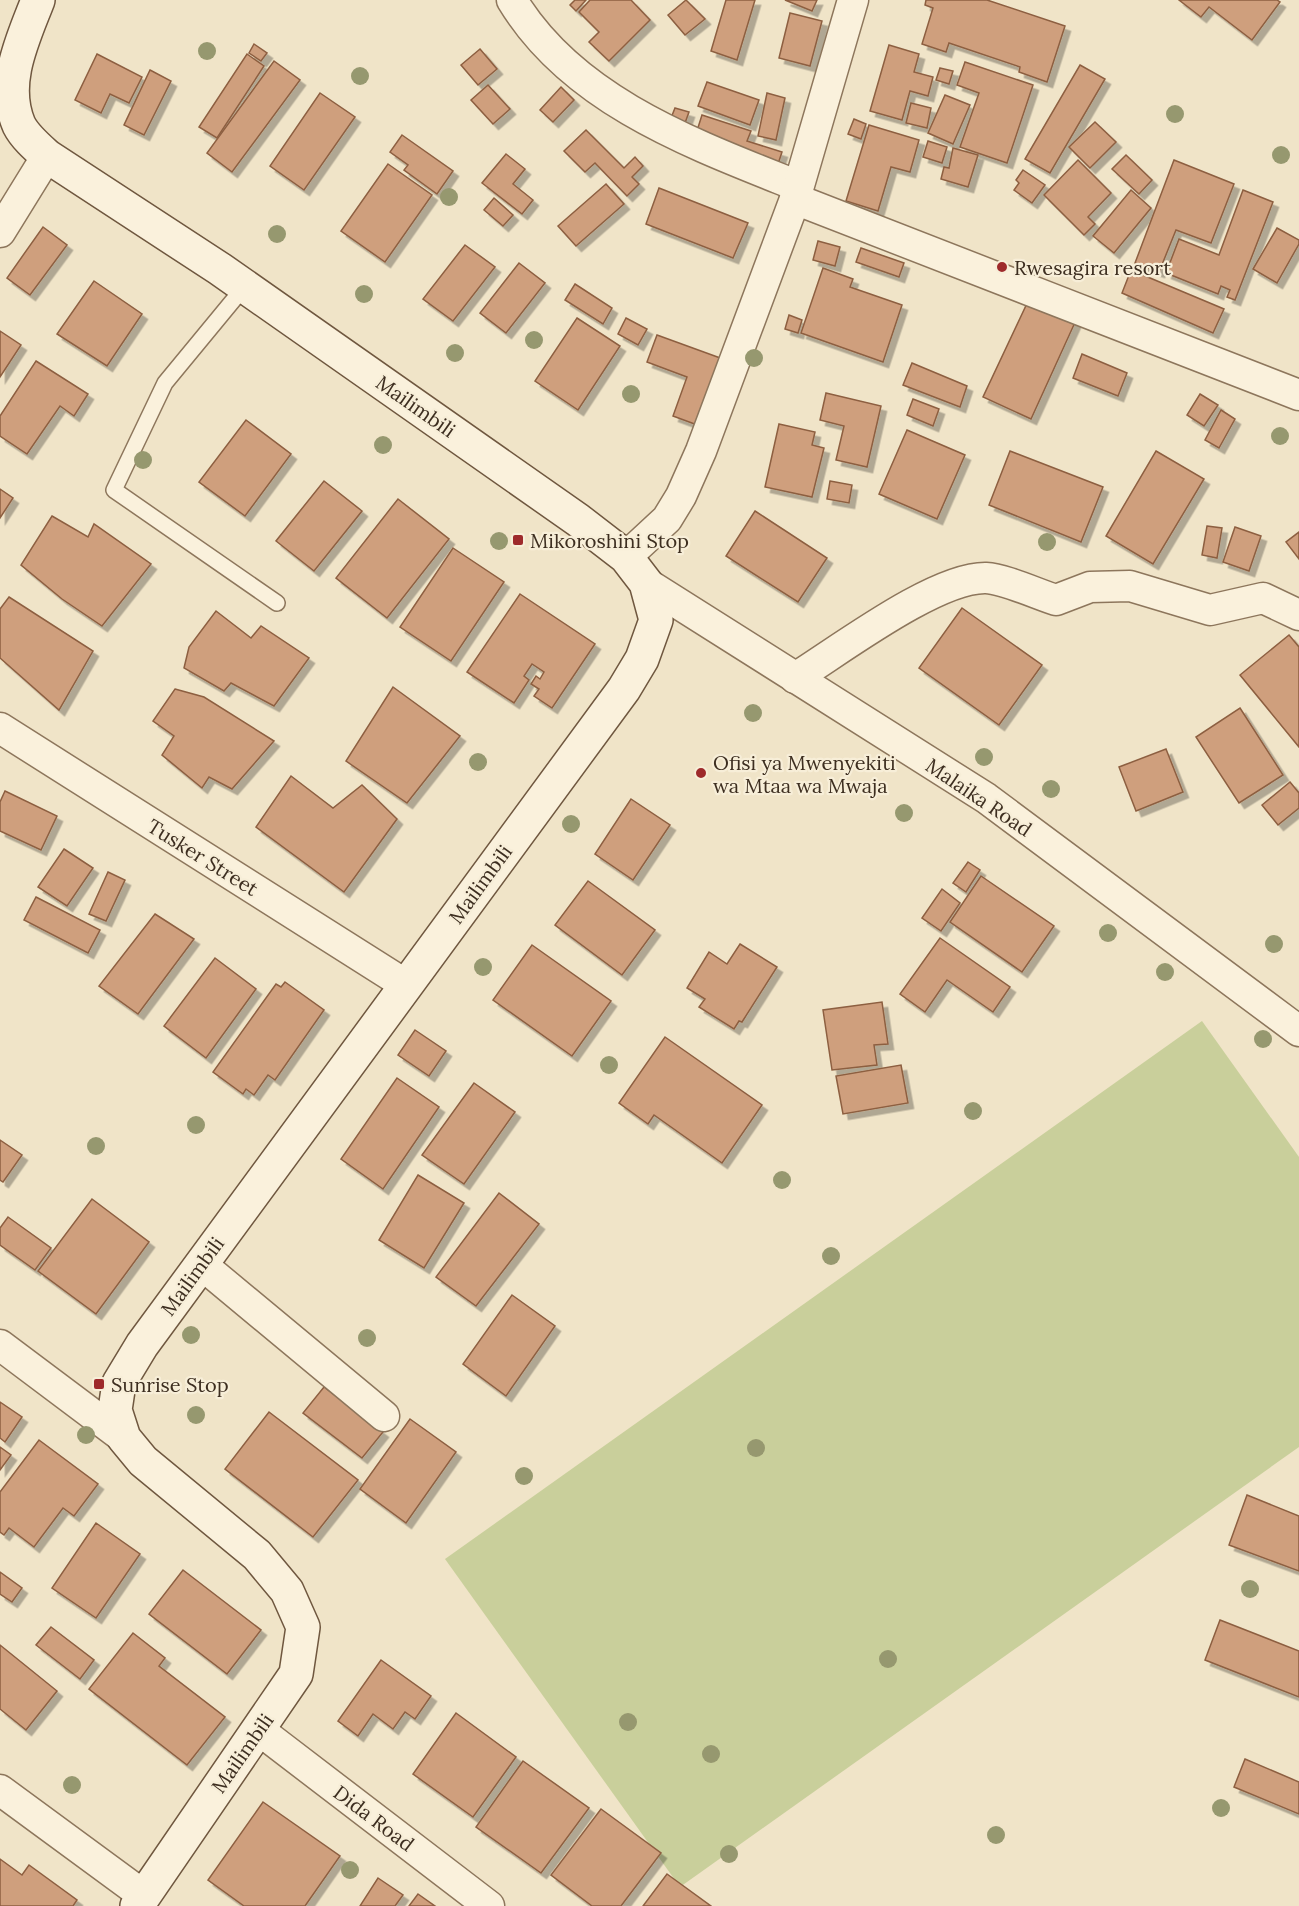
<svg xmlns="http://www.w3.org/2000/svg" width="1299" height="1906" font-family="Lora,serif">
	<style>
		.green { fill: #c9cf9b }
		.building { fill: #cf9f7d; stroke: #8d5f41; stroke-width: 1.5; filter: url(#shadow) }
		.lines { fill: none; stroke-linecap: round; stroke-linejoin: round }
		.lane-casing { stroke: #8d765c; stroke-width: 18 }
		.street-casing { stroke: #8d765c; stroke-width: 33 }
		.secondary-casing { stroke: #6f573f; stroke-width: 36 }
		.lane { stroke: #faf1dc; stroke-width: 15 }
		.street { stroke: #faf1dc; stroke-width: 30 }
		.secondary { stroke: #faf1dc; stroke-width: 33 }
		.tree { fill: #96986f }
		.poi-dot { fill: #9e2a2b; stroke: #f7eed8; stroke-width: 2 }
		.labels { text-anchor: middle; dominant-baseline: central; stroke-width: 4.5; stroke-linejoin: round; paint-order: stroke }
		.poi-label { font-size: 20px; fill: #3d2e20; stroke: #f7eed8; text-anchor: start }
		.street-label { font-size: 20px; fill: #3d2e20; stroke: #f7eed8 }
	</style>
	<defs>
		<filter id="shadow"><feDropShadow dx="5.5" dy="5.5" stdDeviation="0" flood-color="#0004"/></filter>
	</defs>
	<rect width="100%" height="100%" fill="#f0e4c8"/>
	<path class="green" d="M1202,1021l97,136v290l-619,440 -235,-328z"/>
	<g class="building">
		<path d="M575,0h11l-10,11 -6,-6z"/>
		<path d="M590,0h41l19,20 -41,41 -20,-19 10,-10 -20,-20z"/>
		<path d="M686,0l19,19 -20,16 -17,-20z"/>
		<path d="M726,0h29l-18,60 -26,-9z"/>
		<path d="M785,0h32l-5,11z"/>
		<path d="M926,0h61l78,26 -18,56 -28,-10 1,-5 -71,-24 -3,9 -24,-8 11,-36 -8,-3z"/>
		<path d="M1179,0h98l3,2 -28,38 -43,-33 -8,10z"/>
		<path d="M790,13l32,8 -12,45 -31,-8z"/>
		<path d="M254,44l13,9 -6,8 -12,-8z"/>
		<path d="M889,45l30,9 -5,18 19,5 -5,19 -18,-5 -8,29 -32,-9z"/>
		<path d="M480,49l17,20 -19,16 -17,-20z"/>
		<path d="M97,54l45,23 -13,26 -19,-9 -9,19 -26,-13z"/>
		<path d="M247,54l17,12 -47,72 -18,-11z"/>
		<path d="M274,61l26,19 -68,92 -25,-19z"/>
		<path d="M965,62l68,23 -26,78 -47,-16 19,-54 -22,-8z"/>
		<path d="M1080,65l25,14 -55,94 -25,-14z"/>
		<path d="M940,68l13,3 -4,13 -13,-4z"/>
		<path d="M150,70l21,11 -27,54 -20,-10z"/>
		<path d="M707,82l52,18 -9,25 -52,-19z"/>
		<path d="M488,85l22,24 -17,15 -22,-24z"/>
		<path d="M561,87l13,13 -21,22 -13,-12z"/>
		<path d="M320,93l35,24 -51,73 -34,-24z"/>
		<path d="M767,93l18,5 -9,42 -18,-4z"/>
		<path d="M945,95l25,10 -17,39 -25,-11z"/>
		<path d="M911,103l20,5 -4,20 -21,-5z"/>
		<path d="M675,108l14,4 -4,11 -14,-5z"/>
		<path d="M702,115l49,16 -4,10 35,11 -4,12 -83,-27z"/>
		<path d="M854,119l12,5 -5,15 -13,-5z"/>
		<path d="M1095,122l21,20 -26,26 -21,-21z"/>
		<path d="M869,125l50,15 -9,32 -19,-5 -13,44 -32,-10z"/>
		<path d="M586,130l38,38 11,-11 8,9 -11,11 7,7 -12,12 -32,-33 -10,9 -21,-21z"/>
		<path d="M402,135l51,36 -16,23 -33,-24 4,-5 -18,-13z"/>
		<path d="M928,141l19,6 -5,16 -19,-6z"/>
		<path d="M953,148l25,7 -10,32 -27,-8 3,-12 5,1z"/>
		<path d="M506,154l19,15 -12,15 20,16 -11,14 -40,-31z"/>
		<path d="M1126,155l26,25 -13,14 -27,-25z"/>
		<path d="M1078,160l33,33 -23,24 7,7 -11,11 -40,-40z"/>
		<path d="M1174,160l60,24 -23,59 -35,-13 -17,42 -24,-9z"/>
		<path d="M388,164l44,31 -47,67 -44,-31z"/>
		<path d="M1023,170l22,15 -13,18 -18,-13 5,-7 -3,-3z"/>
		<path d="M606,184l18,20 -48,42 -18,-20z"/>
		<path d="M659,188l89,35 -15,35 -87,-34z"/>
		<path d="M1131,190l20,18 -37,45 -21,-17z"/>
		<path d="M1243,190l30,12 -38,98 -8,-3 3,-7 -9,-4 -3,8 -52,-21 13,-34 40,16z"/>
		<path d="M494,198l19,17 -10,11 -19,-16z"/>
		<path d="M43,227l24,18 -37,50 -23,-17z"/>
		<path d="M1277,228l22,12v4l-22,39 -24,-14z"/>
		<path d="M818,241l22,6 -5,19 -22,-6z"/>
		<path d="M465,245l30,22 -42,54 -30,-22z"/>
		<path d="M861,248l43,15 -5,14 -43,-15z"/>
		<path d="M519,263l26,20 -39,50 -26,-20z"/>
		<path d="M823,268l30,11 -3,8 52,18 -19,57 -82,-29z"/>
		<path d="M1131,270l93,39 -11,24 -91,-40z"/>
		<path d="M94,281l48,33 -35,52 -50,-32z"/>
		<path d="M575,284l37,24 -9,16 -38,-24z"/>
		<path d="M1030,297l47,21 -46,101 -48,-22z"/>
		<path d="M789,315l13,5 -4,13 -13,-4z"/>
		<path d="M577,318l43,28 -42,64 -43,-29z"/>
		<path d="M626,318l21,11 -9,16 -20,-11z"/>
		<path d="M0,331l21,14 -21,32z"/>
		<path d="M657,335l66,24 -23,67 -27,-10 14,-39 -40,-15z"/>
		<path d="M1082,354l45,19 -9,23 -45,-18z"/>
		<path d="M36,361l52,33 -14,22 -14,-10 -33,48 -27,-18v-20z"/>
		<path d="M912,363l55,23 -7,21 -57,-22z"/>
		<path d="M826,393l55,13 -14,61 -31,-7 8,-34 -24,-6z"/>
		<path d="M1200,394l18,11 -14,21 -17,-11z"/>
		<path d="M913,399l26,10 -6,17 -26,-11z"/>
		<path d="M1221,410l14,9 -16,29 -14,-8z"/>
		<path d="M246,420l45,34 -46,62 -46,-34z"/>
		<path d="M779,424l36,8 -3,13 12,3 -12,49 -47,-10z"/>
		<path d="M907,430l58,25 -28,64 -58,-25z"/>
		<path d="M1010,451l93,36 -22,55 -92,-37z"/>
		<path d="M1156,451l48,28 -51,85 -47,-28z"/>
		<path d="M324,481l38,30 -48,60 -38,-30z"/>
		<path d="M830,481l22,4 -3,18 -22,-4z"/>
		<path d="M0,489l13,9 -13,20z"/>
		<path d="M398,499l51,40 -62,79 -51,-40z"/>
		<path d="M755,511l72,47 -29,44 -72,-46z"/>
		<path d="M52,516l36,21 6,-13 57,40 -49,62 -40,-27 -41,-34z"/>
		<path d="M1207,526l15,2 -5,30 -15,-3z"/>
		<path d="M1235,527l26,9 -12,35 -26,-9z"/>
		<path d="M1299,532v27l-13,-17z"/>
		<path d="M453,548l51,34 -53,79 -51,-34z"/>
		<path d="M520,594l75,50 -43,64 -18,-12 5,-7 -8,-5 5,-8 4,3 4,-7 -12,-8 -8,12 5,4 -15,23 -47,-31z"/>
		<path d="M9,597l84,54 -34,59 -59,-52v-49z"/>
		<path d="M962,608l80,57 -43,60 -80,-57z"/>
		<path d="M216,611l35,27 10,-12 48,32 -35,48 -43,-23 -7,8 -40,-23 5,-21z"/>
		<path d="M1289,635l10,12v100l-59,-72z"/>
		<path d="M393,687l67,49 -53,67 -61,-42z"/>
		<path d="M175,689l29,8 70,44 -42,48 -23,-12 -7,11 -40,-33 12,-19 -21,-15z"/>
		<path d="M1240,708l43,67 -44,28 -43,-66z"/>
		<path d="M1166,749l17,43 -47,19 -17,-44z"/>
		<path d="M291,776l42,32 29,-23 35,34 -53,73 -88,-65z"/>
		<path d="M1290,782l9,11v15l-21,17 -16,-20z"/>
		<path d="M5,791l52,25 -16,34 -41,-19v-29z"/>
		<path d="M631,799l39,26 -37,55 -38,-26z"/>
		<path d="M64,849l29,19 -26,38 -29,-19z"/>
		<path d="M968,862l12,8 -14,22 -13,-9z"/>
		<path d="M108,872l17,8 -19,41 -17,-7z"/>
		<path d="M981,876l73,50 -32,46 -72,-50z"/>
		<path d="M588,881l67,49 -33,45 -67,-50z"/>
		<path d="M942,889l18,14 -19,28 -19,-13z"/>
		<path d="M36,897l64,33 -12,23 -64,-33z"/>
		<path d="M155,914l39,25 -56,75 -39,-28z"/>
		<path d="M940,938l70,49 -17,25 -46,-32 -22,32 -25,-18z"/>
		<path d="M740,944l37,23 -35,55 -3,-1 -5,8 -35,-22 6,-8 -18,-11 22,-36 18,12z"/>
		<path d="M532,945l79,56 -39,55 -79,-56z"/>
		<path d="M215,958l41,31 -50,69 -42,-32z"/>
		<path d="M285,982l39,28 -49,70 -7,-5 -14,20 -8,-6 -3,5 -30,-22 63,-88 5,3z"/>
		<path d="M882,1002l6,42 -14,1 3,20 -45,5 -9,-60z"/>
		<path d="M415,1030l31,21 -17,25 -31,-21z"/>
		<path d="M665,1037l97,68 -40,58 -68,-48 -6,9 -29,-21z"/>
		<path d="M901,1065l7,38 -65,11 -7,-38z"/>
		<path d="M397,1078l42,29 -56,82 -42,-30z"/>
		<path d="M474,1083l41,29 -51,72 -42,-29z"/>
		<path d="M0,1140l22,15 -19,27 -3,-2z"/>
		<path d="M418,1175l46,28 -40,65 -45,-28z"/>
		<path d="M499,1193l40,31 -63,82 -40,-29z"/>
		<path d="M92,1199l57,43 -53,72 -58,-43z"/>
		<path d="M8,1217l43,31 -16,22 -35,-25v-17z"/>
		<path d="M512,1295l43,31 -49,70 -43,-32z"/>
		<path d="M324,1387l59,45 -21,26 -59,-45z"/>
		<path d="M0,1402l22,15 -17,25 -5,-4z"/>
		<path d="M269,1412l89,68 -45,57 -88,-68z"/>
		<path d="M410,1419l46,33 -50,71 -46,-34z"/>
		<path d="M39,1440l59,44 -24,32 -11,-8 -29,39 -25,-19 -5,7 -4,-3v-40z"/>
		<path d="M0,1447l11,8 -11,15z"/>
		<path d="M1247,1495l52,21v55l-70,-26z"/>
		<path d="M96,1523l44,31 -44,64 -44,-30z"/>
		<path d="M183,1570l78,60 -34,44 -78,-60z"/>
		<path d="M0,1572l22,16 -10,14 -12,-8z"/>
		<path d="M1220,1620l79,31v46l-94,-37z"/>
		<path d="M51,1627l43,33 -14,19 -44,-34z"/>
		<path d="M133,1633l32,25 -6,8 66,51 -38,48 -98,-76z"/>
		<path d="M0,1645l57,46 -31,39 -26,-21z"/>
		<path d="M381,1660l50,36 -16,23 -10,-7 -12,17 -20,-15 -15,22 -20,-15z"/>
		<path d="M456,1713l60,44 -43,60 -60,-43z"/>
		<path d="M1245,1759l54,23v32l-65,-27z"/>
		<path d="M523,1761l66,47 -48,65 -65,-46z"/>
		<path d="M263,1802l77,54 -35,50h-61l-36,-26z"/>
		<path d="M601,1809l60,44 -40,53h-29l-41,-31z"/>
		<path d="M0,1859l22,16 7,-10 48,35 -4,6h-73z"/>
		<path d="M667,1874l44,32h-68z"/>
		<path d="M378,1878l25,17 -8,11h-35z"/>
		<path d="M418,1894l17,12h-26z"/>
	</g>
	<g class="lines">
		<defs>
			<path id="lane" d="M245,286l-80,97 -51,107 163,113"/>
			<g id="street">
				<path d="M512,0c61,101 181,144 286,186"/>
				<path d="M795,199l504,196"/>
				<path d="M0,232l47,-76"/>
				<path d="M626,557l41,-38 14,-23 20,-45 94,-252 58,-199"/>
				<path d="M646,583l340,215 313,233"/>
				<path d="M795,678c45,-28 141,-101 191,-100 19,1 51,16 70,22l34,-13 40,-1 80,24 53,-12 36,17"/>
				<path d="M0,728l406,257"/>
				<path d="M201,1264l183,152"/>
				<path d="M0,1345l124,93"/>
				<path d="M259,1730l230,176"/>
				<path d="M0,1790l143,105"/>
			</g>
			<path id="secondary" d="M38,0c-15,39 -37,83 -19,125 6,12 19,23 28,31l173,113 358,251 48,37 20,26 10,37 -14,39 -18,30 -482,656 -23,38 -4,27 9,28 19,23 114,94 30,36 16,36 -7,47 -159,232"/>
		</defs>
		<use href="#lane" class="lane-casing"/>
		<use href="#street" class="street-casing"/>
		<use href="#secondary" class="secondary-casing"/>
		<use href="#lane" class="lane"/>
		<use href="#street" class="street"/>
		<use href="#secondary" class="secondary"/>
	</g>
	<g class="tree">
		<circle cx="207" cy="51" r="9"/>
		<circle cx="360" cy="76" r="9"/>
		<circle cx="1175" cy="114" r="9"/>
		<circle cx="1281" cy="155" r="9"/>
		<circle cx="449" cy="197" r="9"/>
		<circle cx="277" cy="234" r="9"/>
		<circle cx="364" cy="294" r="9"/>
		<circle cx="534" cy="340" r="9"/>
		<circle cx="455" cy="353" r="9"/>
		<circle cx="754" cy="358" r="9"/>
		<circle cx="631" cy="394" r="9"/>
		<circle cx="1280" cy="436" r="9"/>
		<circle cx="383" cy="445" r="9"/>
		<circle cx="143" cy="460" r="9"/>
		<circle cx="499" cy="541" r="9"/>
		<circle cx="1047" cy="542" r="9"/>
		<circle cx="753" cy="713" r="9"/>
		<circle cx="984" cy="757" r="9"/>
		<circle cx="478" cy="762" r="9"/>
		<circle cx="1051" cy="789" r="9"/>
		<circle cx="904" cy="813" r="9"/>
		<circle cx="571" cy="824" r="9"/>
		<circle cx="1108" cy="933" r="9"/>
		<circle cx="1274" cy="944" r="9"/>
		<circle cx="483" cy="967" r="9"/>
		<circle cx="1165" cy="972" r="9"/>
		<circle cx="1263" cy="1039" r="9"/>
		<circle cx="609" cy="1065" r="9"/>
		<circle cx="973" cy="1111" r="9"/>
		<circle cx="196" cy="1125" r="9"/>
		<circle cx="96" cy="1146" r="9"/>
		<circle cx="782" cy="1180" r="9"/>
		<circle cx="831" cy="1256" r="9"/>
		<circle cx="191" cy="1335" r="9"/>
		<circle cx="367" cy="1338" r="9"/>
		<circle cx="196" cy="1415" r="9"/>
		<circle cx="86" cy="1435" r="9"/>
		<circle cx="756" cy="1448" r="9"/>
		<circle cx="524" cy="1476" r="9"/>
		<circle cx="1250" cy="1589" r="9"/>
		<circle cx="888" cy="1659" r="9"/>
		<circle cx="628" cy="1722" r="9"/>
		<circle cx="711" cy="1754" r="9"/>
		<circle cx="72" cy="1785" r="9"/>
		<circle cx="1221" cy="1808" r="9"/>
		<circle cx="996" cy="1835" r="9"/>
		<circle cx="729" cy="1854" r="9"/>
		<circle cx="350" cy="1870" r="9"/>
	</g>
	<g class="poi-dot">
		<circle cx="1002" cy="267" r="6"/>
		<rect x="512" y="534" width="12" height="12" rx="3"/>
		<circle cx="701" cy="773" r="6"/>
		<rect x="93" y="1378" width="12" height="12" rx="3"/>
	</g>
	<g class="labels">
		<g class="poi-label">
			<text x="1014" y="267">Rwesagira resort</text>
			<text x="530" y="540">Mikoroshini Stop</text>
			<text x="713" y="762">Ofisi ya Mwenyekiti<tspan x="713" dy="23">wa Mtaa wa Mwaja</tspan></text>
			<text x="111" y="1384">Sunrise Stop</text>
		</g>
		<g class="street-label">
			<text transform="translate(416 406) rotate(35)">Mailimbili</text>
			<text transform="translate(979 797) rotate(34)">Malaika Road</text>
			<text transform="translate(203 857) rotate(32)">Tusker Street</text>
			<text transform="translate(480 884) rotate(-54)">Mailimbili</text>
			<text transform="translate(192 1276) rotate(-54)">Mailimbili</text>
			<text transform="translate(242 1753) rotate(-55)">Mailimbili</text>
			<text transform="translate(374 1818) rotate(37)">Dida Road</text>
		</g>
	</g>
</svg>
